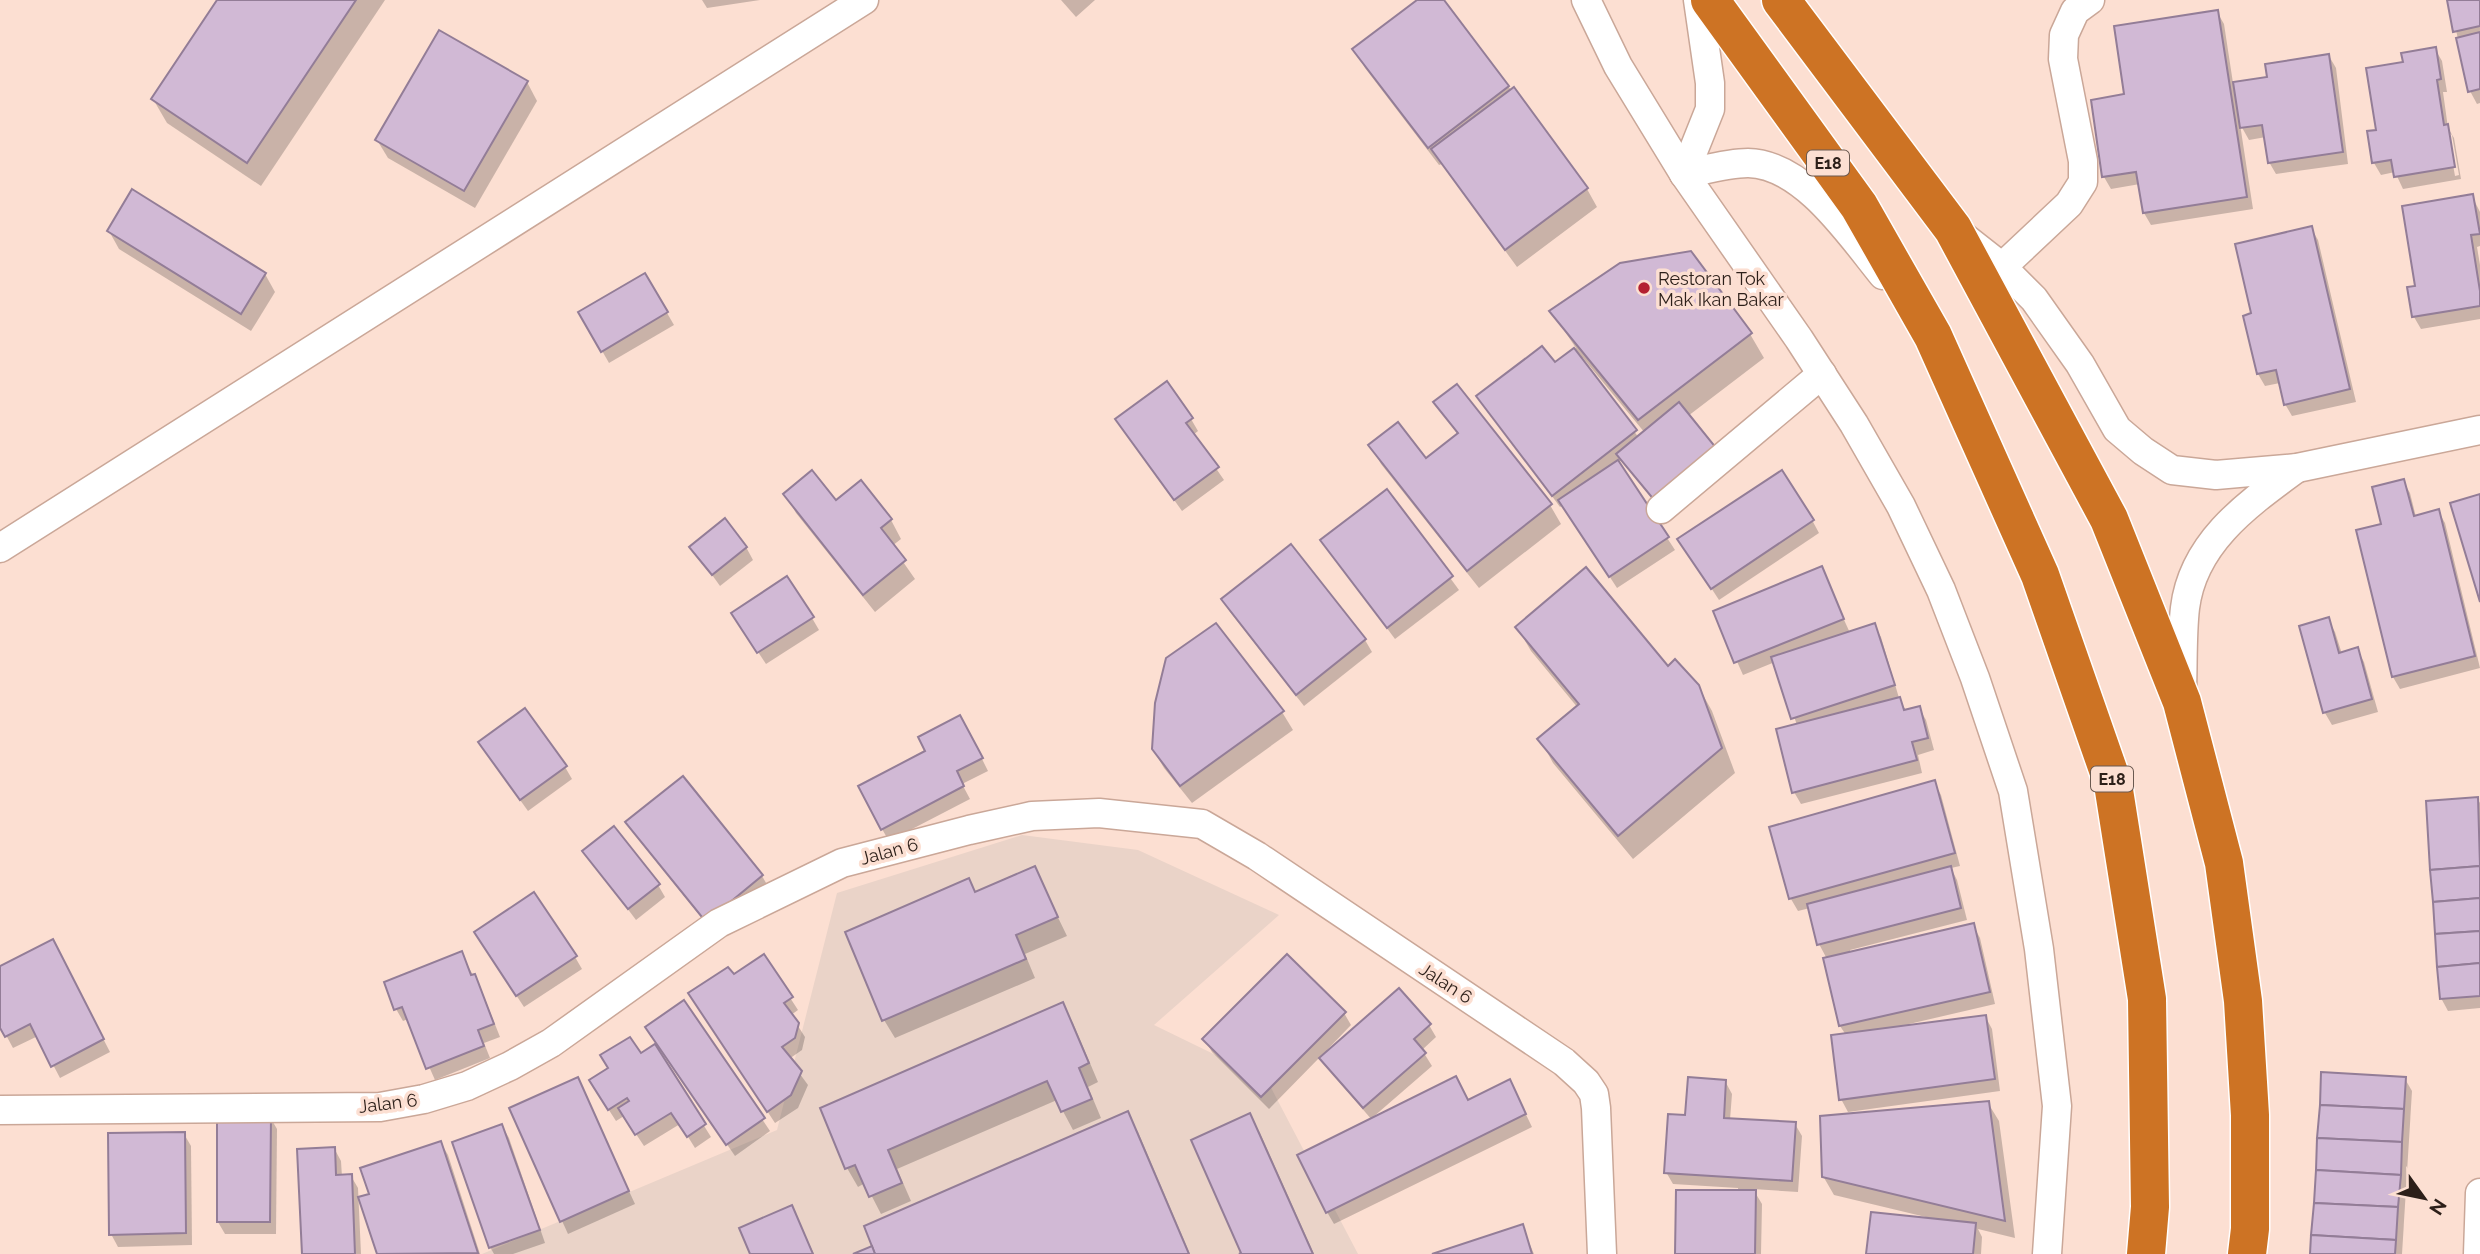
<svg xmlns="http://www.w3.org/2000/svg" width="2480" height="1254" font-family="Raleway,sans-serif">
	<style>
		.education { fill: #ead3c8 }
		.shadow { fill: #0003; fill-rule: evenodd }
		.building { fill: #d1b9d5; stroke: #937d97; stroke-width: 2 }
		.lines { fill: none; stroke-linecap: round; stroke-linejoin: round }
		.street-casing { stroke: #caa798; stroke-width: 31 }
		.highway-casing { stroke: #fff; stroke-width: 41 }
		.street { stroke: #fff; stroke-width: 28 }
		.highway { stroke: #cd7324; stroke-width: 38 }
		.poi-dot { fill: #b32031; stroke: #fcdfd2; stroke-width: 2.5 }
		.labels { text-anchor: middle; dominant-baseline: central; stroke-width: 7; stroke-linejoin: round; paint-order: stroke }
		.shield { fill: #fcdfd2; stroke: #6a5950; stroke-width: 2 }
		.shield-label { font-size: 16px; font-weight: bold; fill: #2c1f19 }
		.poi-label { font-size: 18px; fill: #2c1f19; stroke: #fcdfd2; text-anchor: start }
		.street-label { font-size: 18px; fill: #2c1f19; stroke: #fcdfd2 }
	</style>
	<rect width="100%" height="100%" fill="#fcdfd2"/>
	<path class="education" d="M1022,835l116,15 141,65 -125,110 113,55 91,174h-876l295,-124 60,-237z"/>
	<g class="shadow">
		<path d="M219,0h166l-124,186 -94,-63 -14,-24z"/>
		<path d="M702,0h58l-53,8z"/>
		<path d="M1061,0h34l-19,17z"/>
		<path d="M1420,0h22l145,189 10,18 -80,60 -75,-103 -3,1 -74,-97 -10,-19z"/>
		<path d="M2449,0h31v103l-3,1 -7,-13z"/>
		<path d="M2217,12l7,12 9,59 36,-5 60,-22 7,12 12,96 -72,10 -7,-12 -3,-25 -17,3 -9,-16 13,85 -102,16 -7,-12 -4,-29 -29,5 -7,-12 -11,-76 33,-5z"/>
		<path d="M2435,49l7,12 5,31h-4l5,36 6,10 7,41 -58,10 -8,-17 -14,3 -7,-12 4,-32 27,-68zM2447,131l5,4 7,40 -4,1z"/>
		<path d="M527,82l10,19 -62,107 -87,-50 -11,-18z"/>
		<path d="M2472,196l8,16v34l-3,1 3,18v54l-59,10 -7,-12 -5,-29 8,-1z"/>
		<path d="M2311,228l7,12 38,162 -64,14 -7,-12 -5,-21 -15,3 -7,-12z"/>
		<path d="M109,231l156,43 10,18 -24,39 -132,-82z"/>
		<path d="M645,275l29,50 -65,38 -29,-51z"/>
		<path d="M1551,311l199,23 14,24 -76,58 -25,96 -41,-52 -4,3 57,87 -58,38 -54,-83 -3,2 -81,-110 76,-32 21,-17zM1583,358l62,75 -6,5 -58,-78z"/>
		<path d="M1457,386l93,119 11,19 -82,64 -98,-124 -10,-18 55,14 32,-25 -22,-32z"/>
		<path d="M1191,419l7,12 -5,4 31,45 -42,31 -65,-91z"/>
		<path d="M2403,481l7,12 6,24 22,-6 7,12 35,145 -80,21 -7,-12 -10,-152z"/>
		<path d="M861,483l30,37 10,19 -9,7 23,33 -40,33 -79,-99 -10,-18 50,8z"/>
		<path d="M1387,492l72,98 -64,49 -73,-98z"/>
		<path d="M1812,520l7,13 -100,67 -32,-49z"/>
		<path d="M692,547h54l7,13 -33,26z"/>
		<path d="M1821,569l29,64 24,-8 7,12 18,61 7,13 13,-3 7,12 8,30 -16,5 4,18 -121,31 -7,-12 3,-67 -22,-63 -32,13 -28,-63z"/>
		<path d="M1223,600l142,40 7,12 -68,54 -74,-94z"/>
		<path d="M812,618l7,12 -53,34 -25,-38z"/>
		<path d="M2328,619l7,13 7,22 15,-5 7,13 14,50 -46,13 -7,-12 -24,-86z"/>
		<path d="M1517,627l150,41 31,18 14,25 23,62 -102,86 -80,-96 -13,-24 38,-31 -47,-57z"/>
		<path d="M1282,712l11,18 -101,73 -28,-35 -11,-19z"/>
		<path d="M967,729l21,42 -26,13 8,15 -81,42 -7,-12z"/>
		<path d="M487,754l78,13 7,12 -44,32z"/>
		<path d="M1934,782l7,13 19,71 -9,2 6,12 10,40 -117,30 1,4 122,-29 7,13 15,66 -86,20v2l76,-10 7,13 8,62 -152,21 -7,-13 5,-64 -6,-9 -15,-67h2l-8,-15 -9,-36 -12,3 -7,-12 -20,-71z"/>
		<path d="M2477,798l3,5v205l-32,3 -7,-13z"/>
		<path d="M628,823l134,53 7,12 -55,45 -79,-98z"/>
		<path d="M585,852l73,33 7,12 -29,23z"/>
		<path d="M1034,868l33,68 -42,18 10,24 -140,60 -11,-18 -37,-87 129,-39z"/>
		<path d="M483,945l92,12 7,12 -58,38z"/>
		<path d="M59,953l51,99 -50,26 -22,-42 -25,12 -13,-24v-56z"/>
		<path d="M461,954l20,35 19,48 -16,6 6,15 -55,22 -27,-61 -5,2 -7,-12z"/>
		<path d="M763,956l35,54 -7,5 14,22 -3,13 -13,9 19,26 -10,23 -23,15 -77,-117z"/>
		<path d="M684,1002l86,129 -35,25 -80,-116z"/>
		<path d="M1062,1005l11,18 25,59 -10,5 13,31 -28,12 -16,-30 -160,69 14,32 -30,13 -16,-31 -7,4 -11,-19 -25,-59z"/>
		<path d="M1344,1013l7,12 -24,25 2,2 100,-27 7,12 -14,13 10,16 -60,52 144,-24 16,33 -198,97 -7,-12 45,-92 -43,-50 -8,-14 -52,53 -57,-57 -7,-12z"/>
		<path d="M654,1046l57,91 -16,11 -15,-24 -36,22 -20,-30 -8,5 -18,-28 42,-38z"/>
		<path d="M577,1079l58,125 -67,30 -57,-125z"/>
		<path d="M2405,1079l7,12 -10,163h-90z"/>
		<path d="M1725,1081l7,13 -2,26 65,4 7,12 -4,56 -45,-3 9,15 -1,50h-84l61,-63v-3l-65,-4 -7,-12 20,-55z"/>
		<path d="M1988,1103l11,18 16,117 -37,-9 4,8 -1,17h-113l62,-34v-2l-96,-23 -11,-19z"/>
		<path d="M1127,1114l11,18 52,122h-332z"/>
		<path d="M1250,1115l10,18 54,121h-71z"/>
		<path d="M270,1117l7,12 -1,105h-51l-7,-12z"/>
		<path d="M502,1126l7,12 36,105 -32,11h-19l-4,-7z"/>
		<path d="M184,1134l7,12 1,99 -74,2 -7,-13z"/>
		<path d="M441,1143l7,12 32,99h-102l-17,-56 10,-3z"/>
		<path d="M334,1148l7,13 1,16 9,-1 7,12 3,66h-58z"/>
		<path d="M791,1207l23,47h-62z"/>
		<path d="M1522,1226l12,28h-96z"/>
	</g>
	<g class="building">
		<path d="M217,0h139l-109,163 -96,-64z"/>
		<path d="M1417,0h27l65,86 -81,62 -76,-99z"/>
		<path d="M2447,0h33v26l-27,6z"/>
		<path d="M2218,10l29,187 -104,16 -7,-41 -34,5 -11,-77 33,-6 -10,-68z"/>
		<path d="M439,30l89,51 -64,110 -89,-51z"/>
		<path d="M2480,32v57l-12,3 -12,-54z"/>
		<path d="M2436,47l5,32 -4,1 7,45 4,-1 7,43 -61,10 -3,-17 -19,3 -5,-32 9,-1 -10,-62 37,-6 -2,-9z"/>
		<path d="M2329,54l14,98 -75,11 -6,-38 -22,3 -7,-46 34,-5 -2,-13z"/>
		<path d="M1514,87l74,101 -83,62 -74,-101z"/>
		<path d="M132,189l134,84 -25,41 -134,-83z"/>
		<path d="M2473,194l7,40 -9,1 9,56v15l-68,11 -5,-30 8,-1 -13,-80z"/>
		<path d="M2312,226l38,163 -66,16 -8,-35 -19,4 -14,-58 8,-3 -16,-69z"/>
		<path d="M1691,251l61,82 -114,87 -89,-109 71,-48z"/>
		<path d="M645,273l23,39 -67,40 -23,-40z"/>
		<path d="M1542,346l13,16 19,-14 63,82 -85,66 -76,-100z"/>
		<path d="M1167,381l26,37 -7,5 33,44 -45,33 -59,-81z"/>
		<path d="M1457,384l95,120 -85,67 -99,-126 30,-23 28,36 32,-25 -25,-31z"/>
		<path d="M1679,402l38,47 -62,52 -39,-47z"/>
		<path d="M1618,460l51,77 -60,40 -51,-77z"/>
		<path d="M812,470l24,30 25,-20 31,39 -11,9 25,32 -43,35 -80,-101z"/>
		<path d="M1782,470l32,50 -103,69 -34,-50z"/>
		<path d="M2404,479l10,37 25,-7 36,147 -83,21 -36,-147 25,-6 -9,-37z"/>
		<path d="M1387,489l66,87 -66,52 -67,-88z"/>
		<path d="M2480,494v108l-30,-99z"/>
		<path d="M725,518l22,29 -35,28 -23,-28z"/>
		<path d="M1291,544l75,95 -70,56 -75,-96z"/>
		<path d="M1822,566l22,53 -110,44 -21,-52z"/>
		<path d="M1586,567l82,99 7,-7 24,26 23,63 -104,88 -81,-97 42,-35 -64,-77z"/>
		<path d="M787,576l27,41 -57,36 -26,-40z"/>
		<path d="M2329,617l10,36 19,-6 14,52 -49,14 -24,-87z"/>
		<path d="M1216,623l68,88 -104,75 -28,-37 3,-46 11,-45z"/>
		<path d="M1875,623l20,62 -104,34 -20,-62z"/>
		<path d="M1900,697l4,13 16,-4 8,32 -16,4 5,18 -125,33 -16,-64z"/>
		<path d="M525,708l42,58 -47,34 -42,-58z"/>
		<path d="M960,715l23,43 -26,13 7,15 -83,44 -23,-44 67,-35 -7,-14z"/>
		<path d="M683,776l80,99 -57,47 -81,-100z"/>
		<path d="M1935,780l20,73 -166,46 -20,-72z"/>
		<path d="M2478,797l2,69 -50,4 -4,-69z"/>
		<path d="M614,826l46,58 -32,25 -46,-58z"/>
		<path d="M1035,866l23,51 -42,18 10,24 -144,62 -37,-89 124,-54 6,14z"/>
		<path d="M1951,866l10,42 -144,37 -10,-41z"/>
		<path d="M2480,866v32l-47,4 -3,-32z"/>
		<path d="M534,892l43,64 -61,40 -42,-64z"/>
		<path d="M2480,898v33l-45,3 -2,-32z"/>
		<path d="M1974,923l16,69 -151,34 -16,-68z"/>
		<path d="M2480,931v32l-43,4 -2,-33z"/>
		<path d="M53,939l51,100 -53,28 -21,-43 -25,13 -5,-9v-62z"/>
		<path d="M462,951l9,24 4,-1 19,50 -16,6 6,16 -58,23 -24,-62 -8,3 -10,-28z"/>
		<path d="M764,954l29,43 -9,6 15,20 -4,15 -13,9 20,24 -11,24 -24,17 -79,-119 40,-26 6,7z"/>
		<path d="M1287,954l59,58 -85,85 -59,-58z"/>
		<path d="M2480,963v33l-40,3 -3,-32z"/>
		<path d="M1399,988l32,36 -17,15 12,14 -63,55 -44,-50z"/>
		<path d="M684,1000l81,118 -39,27 -81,-118z"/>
		<path d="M1063,1002l26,61 -10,5 13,31 -31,13 -14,-31 -159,69 14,33 -33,14 -14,-32 -10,4 -25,-61z"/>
		<path d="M1986,1015l9,64 -156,21 -8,-65z"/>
		<path d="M630,1037l11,16 14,-9 51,80 -19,13 -16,-24 -36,22 -17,-27 11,-7 -2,-3 -19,12 -19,-30 19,-12 -8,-13z"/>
		<path d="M2321,1072l85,5 -2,32 -84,-4z"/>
		<path d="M1456,1076l12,24 42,-21 16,35 -200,99 -29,-58z"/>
		<path d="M578,1077l51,114 -69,31 -51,-114z"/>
		<path d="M1688,1077l38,3 -2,38 72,4 -4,59 -128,-8 4,-59 17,1z"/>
		<path d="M1989,1101l16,120 -183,-44 -2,-61z"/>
		<path d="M2320,1105l84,4 -2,33 -85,-4z"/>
		<path d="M1128,1111l61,143h-314l-11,-28z"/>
		<path d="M1250,1113l63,141h-74l2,-1 -50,-113z"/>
		<path d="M217,1115h54l-1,107h-53z"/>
		<path d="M502,1124l38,106 -51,18 -37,-106z"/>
		<path d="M185,1132l1,101 -77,2 -1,-102z"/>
		<path d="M2317,1138l85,4 -1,33 -85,-5z"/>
		<path d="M441,1141l37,112 -101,1 -19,-57 11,-3 -9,-26z"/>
		<path d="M335,1147l1,28 16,-1 3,80h-53l-5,-105z"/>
		<path d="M2316,1170l85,5 -3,32 -84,-4z"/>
		<path d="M1676,1190h80l-1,64h-80z"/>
		<path d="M2314,1203l84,4 -2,33 -85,-5z"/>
		<path d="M792,1205l21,49h-63l-11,-26z"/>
		<path d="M1871,1212l105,11 -3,31h-107z"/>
		<path d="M1523,1224l9,30h-100z"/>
		<path d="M2311,1235l85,5 -1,14h-85z"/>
		<path d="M872,1246l3,8h-22z"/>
	</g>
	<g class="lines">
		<defs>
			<g id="street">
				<path d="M1586,0l32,66 66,108 115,165 55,85 47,82 40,84 34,88 38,113 26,158 18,157 -10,148"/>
				<path d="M1684,174c20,-4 44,-11 64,-11 56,1 103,73 135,112"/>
				<path d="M1684,174l26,-65v-26l-12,-83"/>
				<path d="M1960,234l42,33 32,32 46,65 37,65 26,22 29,19 44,5 81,-7 183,-38"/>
				<path d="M2002,267l67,-63 14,-22v-21l-20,-102 1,-24 11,-24 15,-11"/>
				<path d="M1661,509l161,-135"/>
				<path d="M0,548l864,-548"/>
				<path d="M2182,689c1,-27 0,-55 3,-81 8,-66 63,-104 112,-140"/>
				<path d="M0,1110l380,-3 44,-8 43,-13 43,-20 41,-23 168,-120 123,-60 127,-33 63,-14 67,-3 103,11 55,32 307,206 22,20 8,12 2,14 6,146"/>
				<path d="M2478,1254l2,-61"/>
			</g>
			<g id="highway">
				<path d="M1710,0l149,206 74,130 107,239 73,209 34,215 3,208 -4,47"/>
				<path d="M1781,0l172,229 156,290 73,183 42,161 19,138 7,114v114l-3,25"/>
			</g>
		</defs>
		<use href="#street" class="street-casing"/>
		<use href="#highway" class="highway-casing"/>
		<use href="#street" class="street"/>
		<use href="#highway" class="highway"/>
	</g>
	<circle class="poi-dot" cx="1644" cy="288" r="7"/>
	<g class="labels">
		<g class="shield">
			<rect x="1807" y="150.5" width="42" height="25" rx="5"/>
			<rect x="2091" y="766.5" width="42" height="25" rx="5"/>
		</g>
		<g class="shield-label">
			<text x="1828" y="163">E18</text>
			<text x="2112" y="779">E18</text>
		</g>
		<g class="poi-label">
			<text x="1658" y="278">Restoran Tok<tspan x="1658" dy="21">Mak Ikan Bakar</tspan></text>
		</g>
		<g class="street-label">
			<text transform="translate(889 851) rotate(-15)">Jalan 6</text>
			<text transform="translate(1446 983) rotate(33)">Jalan 6</text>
			<text transform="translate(388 1103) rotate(-7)">Jalan 6</text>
		</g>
	</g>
	<g transform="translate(2424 1198) rotate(123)" stroke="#fcdfd2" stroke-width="5" paint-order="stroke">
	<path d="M0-5L12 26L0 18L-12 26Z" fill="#2c1f19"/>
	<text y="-10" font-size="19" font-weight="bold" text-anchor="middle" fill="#2c1f19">N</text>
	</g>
</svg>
